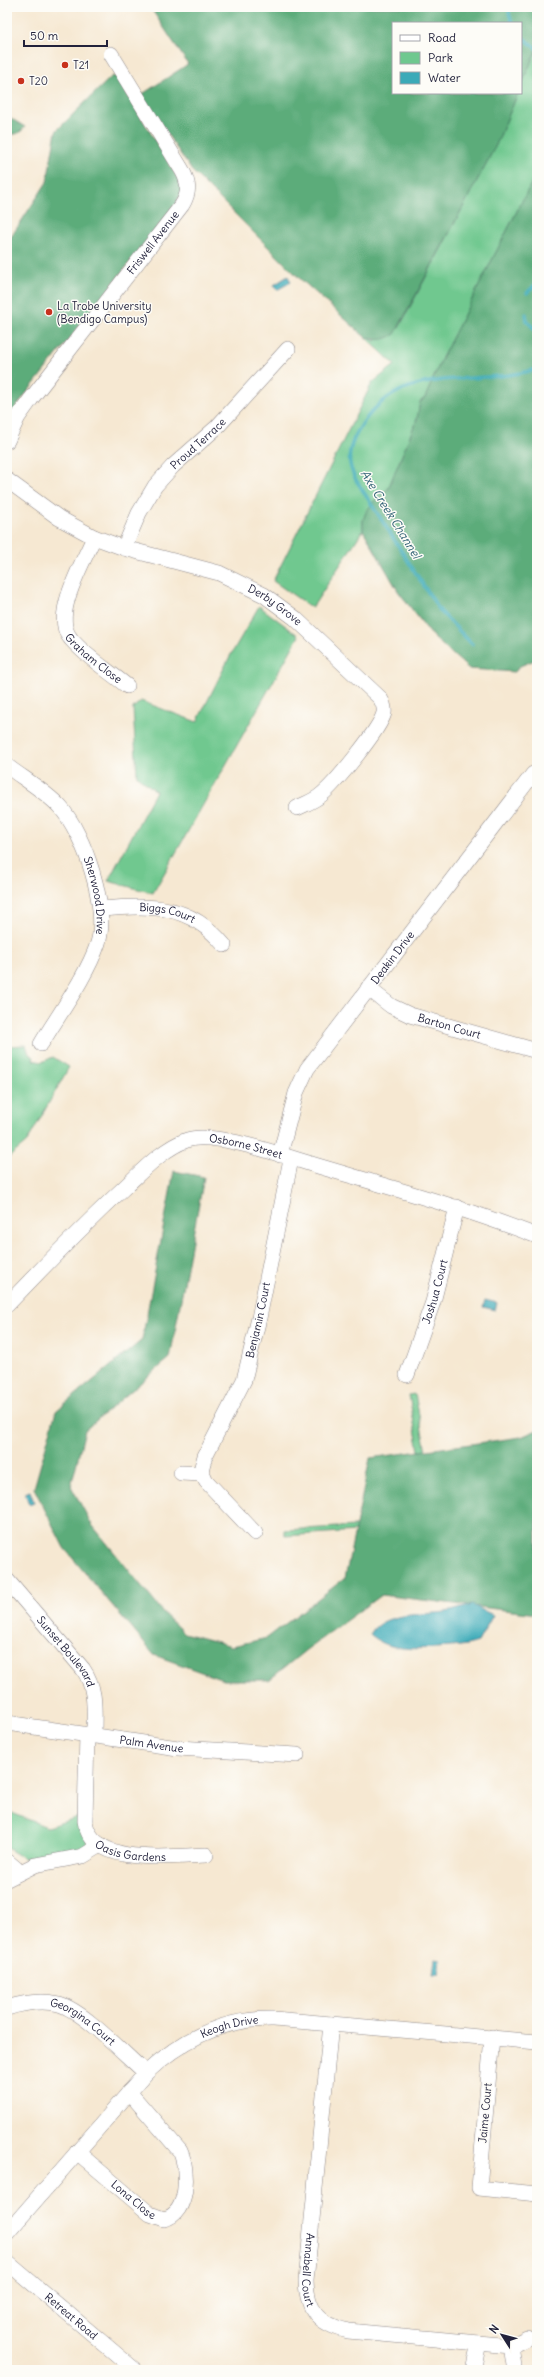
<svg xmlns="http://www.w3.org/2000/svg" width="544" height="2377" font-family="Delius,sans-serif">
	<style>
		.green { fill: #6fc88f; stroke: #487565 }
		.forest { fill: #5bac7a; stroke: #3e675a }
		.water { fill: #3baab8; stroke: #2e667a }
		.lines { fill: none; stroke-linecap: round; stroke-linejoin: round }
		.stream { stroke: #3baab8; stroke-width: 3.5 }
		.minor-casing { stroke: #8c8586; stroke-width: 16 }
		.minor { stroke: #fff; stroke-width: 15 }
		.poi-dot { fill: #c8321e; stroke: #fdfcf7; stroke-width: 1.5 }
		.labels { text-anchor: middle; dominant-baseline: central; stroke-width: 3; stroke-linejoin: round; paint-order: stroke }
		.poi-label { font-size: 11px; fill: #22223b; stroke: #fdfcf7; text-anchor: start }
		.street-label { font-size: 11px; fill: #22223b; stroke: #fdfcf7 }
		.water-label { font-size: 12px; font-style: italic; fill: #2d5f73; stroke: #fdfcf7 }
	</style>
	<rect width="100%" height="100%" fill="#fdfcf7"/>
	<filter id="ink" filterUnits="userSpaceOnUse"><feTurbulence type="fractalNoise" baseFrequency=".025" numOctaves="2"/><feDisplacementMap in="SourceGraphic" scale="8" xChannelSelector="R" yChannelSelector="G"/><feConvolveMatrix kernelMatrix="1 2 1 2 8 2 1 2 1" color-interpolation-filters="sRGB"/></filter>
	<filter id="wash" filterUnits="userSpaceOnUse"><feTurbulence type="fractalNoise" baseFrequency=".012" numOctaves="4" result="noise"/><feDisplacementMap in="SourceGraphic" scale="16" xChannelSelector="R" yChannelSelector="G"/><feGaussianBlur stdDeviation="0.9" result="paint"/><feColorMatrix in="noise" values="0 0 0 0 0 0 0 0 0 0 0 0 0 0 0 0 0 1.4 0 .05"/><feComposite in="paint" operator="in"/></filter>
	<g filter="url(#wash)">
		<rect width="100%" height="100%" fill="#f6e8d2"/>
		<g class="green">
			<path d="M537,48v124l-95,186 -17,40 -5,4 -3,17 -29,70 -14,12 -11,19v10l-51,78 -39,-27 99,-198 23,-18 -31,-29 11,5 24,-13 97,-183 22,-52h3v-7z"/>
			<path d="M259,606l40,30 -146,257 -45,-12 48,-90 -19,-15 -4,-68 8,-7 56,21 32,-64z"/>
			<path d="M26,1045l3,9 5,3 -1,3 9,2 11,-5 16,10 -42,75 -20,17v-113z"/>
			<path d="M415,1394l11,57h-7l-10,-56z"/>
			<path d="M356,1526l-1,5 -70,5v-6z"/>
			<path d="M7,1811l40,16 32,-10 9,23 -4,8 -12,5 -39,6h-8l-18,-11z"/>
		</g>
		<g class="forest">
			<path d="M150,7h387v41l-16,38v-63h-128v70h125l-22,52 -101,189c-11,7 -19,7 -31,2l-67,-60 -105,-105 -51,-76 47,-31z"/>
			<path d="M112,76l5,1 62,103 3,13 -9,15 -166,210v-175l40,-61 9,-51z"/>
			<path d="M7,116l18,11c-5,6 -9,9 -18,6z"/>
			<path d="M537,172v487l-17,7 -5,6 -46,-3 -36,-32 -35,-46 -35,-61v-10l3,-8 8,-11 14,-12 29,-70 3,-17 5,-4 17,-40z"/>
			<path d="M174,1171l30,6 -34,181 -85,72 -14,56 21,39 74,91 18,17 48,13 35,-8 78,-60 25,-120 151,-21 16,-7v184l-156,-19 -75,55 -37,30h-46l-69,-25 -90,-107 -30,-60 22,-77 86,-71z"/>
		</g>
		<g class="water">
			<path d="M288,276l3,6 -14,8 -3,-5z"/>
			<path d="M485,1300l12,3 -2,7 -12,-3z"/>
			<path d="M30,1491l4,11 -5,2 -4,-11z"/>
			<path d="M472,1605l21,10 -15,27c-15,5 -28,5 -43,6 -25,1 -45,3 -65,-13 9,-23 54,-20 75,-23 9,-1 18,-5 27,-7z"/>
			<path d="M435,1959l6,1 -2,14h-6z"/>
		</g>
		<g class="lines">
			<g class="stream">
				<path d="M510,7l-1,6 3,10"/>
				<path d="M521,36l16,13"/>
				<path d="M527,293l10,-10"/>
				<path d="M526,314l1,7 10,11"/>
				<path d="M472,644l-32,-33 -84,-131c-10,-18 -8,-32 2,-49 41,-72 114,-42 179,-62"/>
			</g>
		</g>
	</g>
	<g filter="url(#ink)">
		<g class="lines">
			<defs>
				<g id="minor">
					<path id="s1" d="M7,441l11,-24 13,-18 151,-194c8,-13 7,-22 0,-35l-71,-116"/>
					<path id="s2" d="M7,480l52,38 35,19 30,11 95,25 45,22 31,23 85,80c3,5 5,9 4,15 -4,16 -49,71 -63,82 -7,6 -16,9 -24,13"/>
					<path id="s3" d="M94,537c-10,25 -44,79 -23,102 15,18 38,32 56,47"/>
					<path id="s4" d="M124,548l15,-35 16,-27 18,-20 44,-39 71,-78"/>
					<path id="s5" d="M7,766c17,13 38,25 53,41 24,26 49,101 38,136 -11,33 -39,71 -57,101"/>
					<path id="s6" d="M101,909c50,-4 88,-6 123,36"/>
					<path id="s7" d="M368,988l23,18 19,9 127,36"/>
					<path id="s8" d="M280,1155l16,-62 11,-24 226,-295"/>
					<path id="s9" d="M7,1305c39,-41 78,-81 119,-119 18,-17 38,-38 61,-46 27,-10 102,18 131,26 74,22 147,42 219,70"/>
					<path id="s10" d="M407,1375l26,-73 24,-95"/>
					<path d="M181,1473l20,1"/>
					<path id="s11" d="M255,1533l-49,-52 -5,-11 4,-14 39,-76 15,-62 32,-159"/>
					<path id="s12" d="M7,1580l76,89c14,20 11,42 11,66"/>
					<path id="s13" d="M7,1723l171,25 119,7"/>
					<path id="s14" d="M87,1734l-2,87c6,47 89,35 121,34"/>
					<path d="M7,1861l13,11"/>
					<path d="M7,1879l28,-14 48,-9 18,-11"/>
					<path id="s15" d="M7,2008c16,-5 35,-8 52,-4 26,8 65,50 87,69"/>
					<path id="s16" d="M331,2024l-25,257c1,30 13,43 42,50l163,15 16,-8"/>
					<path d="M492,2037l-13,151 58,6"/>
					<path id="s17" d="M77,2152l73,62 14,5c25,-5 25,-49 16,-68l-51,-59"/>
					<path id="s18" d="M7,2233l139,-160c36,-34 78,-55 128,-54l263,23"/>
					<path id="s19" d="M7,2262l128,108"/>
					<path d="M511,2346l3,19"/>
					<path d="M473,2370l6,-27"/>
				</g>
			</defs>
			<use href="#minor" class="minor-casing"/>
			<use href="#minor" class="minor"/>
		</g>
	</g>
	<g class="poi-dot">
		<circle cx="65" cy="65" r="4"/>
		<circle cx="21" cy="81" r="4"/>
		<circle cx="49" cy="312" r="4"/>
	</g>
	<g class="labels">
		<g class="poi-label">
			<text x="73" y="65">T21</text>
			<text x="29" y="81">T20</text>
			<text x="57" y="306">La Trobe University<tspan x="57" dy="13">(Bendigo Campus)</tspan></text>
		</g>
		<g class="street-label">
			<text stroke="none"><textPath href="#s1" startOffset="247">Friswell Avenue</textPath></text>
			<text stroke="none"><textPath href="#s4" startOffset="130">Proud Terrace</textPath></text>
			<text stroke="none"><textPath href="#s2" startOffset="299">Derby Grove</textPath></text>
			<text stroke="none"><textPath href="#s3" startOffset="139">Graham Close</textPath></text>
			<text stroke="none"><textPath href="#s5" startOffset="164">Sherwood Drive</textPath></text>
			<text stroke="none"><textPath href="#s6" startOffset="67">Biggs Court</textPath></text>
			<text stroke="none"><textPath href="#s8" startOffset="231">Deakin Drive</textPath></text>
			<text stroke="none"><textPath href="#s7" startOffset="91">Barton Court</textPath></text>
			<text stroke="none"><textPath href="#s9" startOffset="305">Osborne Street</textPath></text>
			<text stroke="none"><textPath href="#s10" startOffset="88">Joshua Court</textPath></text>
			<text stroke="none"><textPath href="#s11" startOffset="245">Benjamin Court</textPath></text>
			<text stroke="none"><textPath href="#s12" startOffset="93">Sunset Boulevard</textPath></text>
			<text stroke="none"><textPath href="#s13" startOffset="146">Palm Avenue</textPath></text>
			<text stroke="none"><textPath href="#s14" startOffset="148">Oasis Gardens</textPath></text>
			<text stroke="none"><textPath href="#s15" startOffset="82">Georgina Court</textPath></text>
			<text stroke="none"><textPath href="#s18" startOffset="309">Keogh Drive</textPath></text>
			<text transform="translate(485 2113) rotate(-85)">Jaime Court</text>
			<text stroke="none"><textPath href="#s17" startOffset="74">Lona Close</textPath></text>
			<text stroke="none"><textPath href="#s16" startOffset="247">Annabell Court</textPath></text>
			<text stroke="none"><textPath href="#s19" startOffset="84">Retreat Road</textPath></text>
		</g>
		<g class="water-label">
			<text transform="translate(391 514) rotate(58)">Axe Creek Channel</text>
		</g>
	</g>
	<rect width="544" height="2377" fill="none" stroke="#fdfcf7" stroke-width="24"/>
	<rect x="392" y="22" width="130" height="72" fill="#fdfcf7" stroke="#a5a5ac"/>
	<rect x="400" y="35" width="20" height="6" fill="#ffffff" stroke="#a5a5ac"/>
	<text x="428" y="42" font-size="12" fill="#22223b">Road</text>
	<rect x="400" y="52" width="20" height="12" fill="#6fc88f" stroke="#a5a5ac"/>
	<text x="428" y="62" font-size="12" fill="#22223b">Park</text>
	<rect x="400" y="72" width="20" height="12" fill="#3baab8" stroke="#a5a5ac"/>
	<text x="428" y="82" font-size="12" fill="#22223b">Water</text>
	<g transform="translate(502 2335) rotate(306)" stroke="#fdfcf7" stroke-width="3" paint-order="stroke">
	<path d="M0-3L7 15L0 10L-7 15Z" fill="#22223b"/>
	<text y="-6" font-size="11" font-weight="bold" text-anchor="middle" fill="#22223b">N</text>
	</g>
	<path d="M24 40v6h83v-6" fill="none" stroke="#22223b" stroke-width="2"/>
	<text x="30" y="40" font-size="12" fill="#22223b" stroke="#fdfcf7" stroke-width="3" paint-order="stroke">50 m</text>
</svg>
